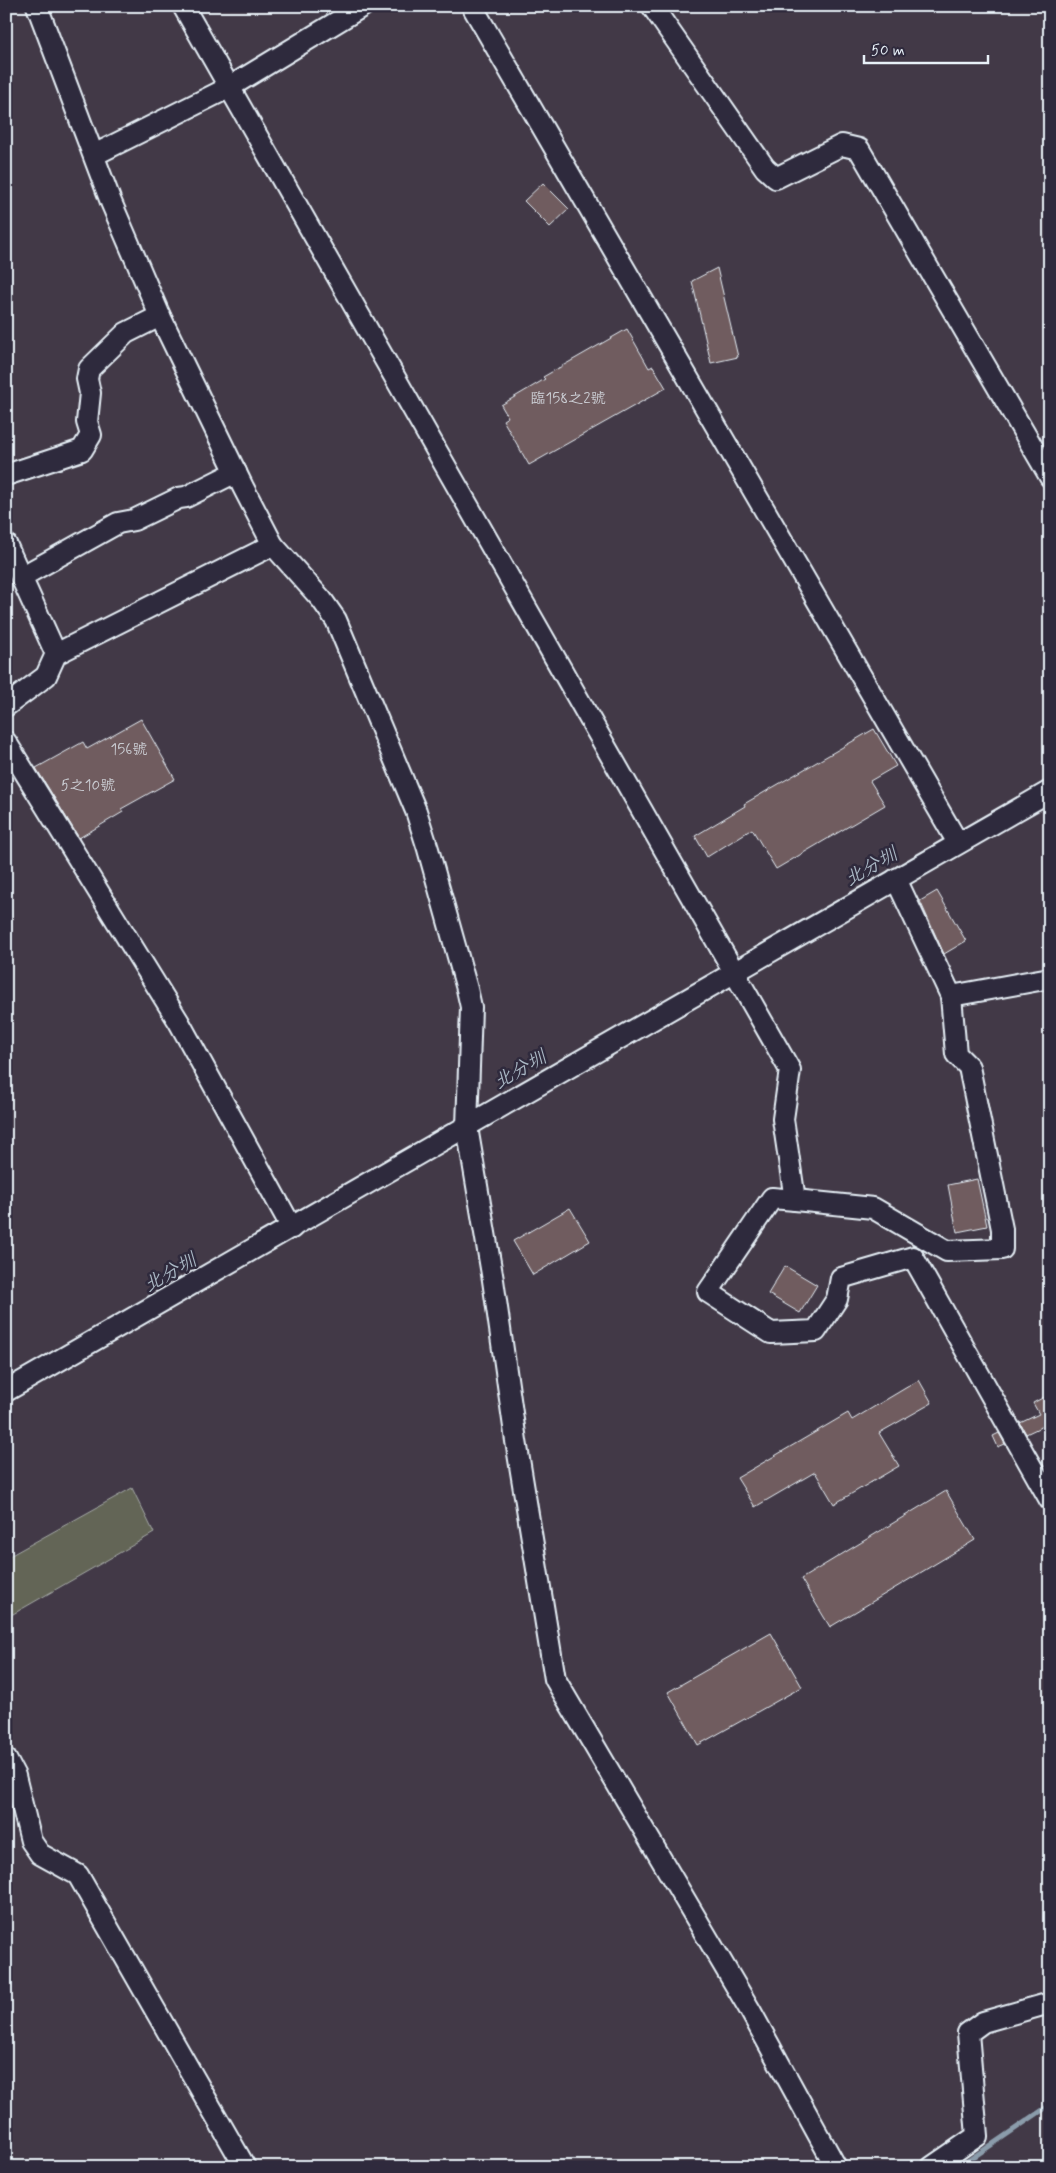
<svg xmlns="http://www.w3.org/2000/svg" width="1056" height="2173" font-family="Mynerve,'LXGW WenKai TC',sans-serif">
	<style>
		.green { fill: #646557; stroke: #a6aba8 }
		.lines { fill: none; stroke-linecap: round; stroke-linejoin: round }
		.stream { stroke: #8b9cab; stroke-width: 5 }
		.building { fill: #705c5e; stroke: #e8f1f8 }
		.minor-casing { stroke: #e8f1f8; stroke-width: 24 }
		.minor { stroke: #2f2a3d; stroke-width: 20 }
		.labels { text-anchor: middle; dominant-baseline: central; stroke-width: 5; stroke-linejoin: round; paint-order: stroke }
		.number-label { font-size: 15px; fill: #caccd2 }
		.water-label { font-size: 19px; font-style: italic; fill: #aab8c5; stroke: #2f2a3d }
	</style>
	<rect width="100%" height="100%" fill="#423947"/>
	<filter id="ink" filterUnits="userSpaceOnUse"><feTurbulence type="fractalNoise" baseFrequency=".02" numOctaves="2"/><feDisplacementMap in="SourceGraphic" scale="10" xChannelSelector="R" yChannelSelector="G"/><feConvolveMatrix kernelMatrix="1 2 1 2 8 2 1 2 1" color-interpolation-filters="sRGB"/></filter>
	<g filter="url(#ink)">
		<path class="green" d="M132,1488l22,45 -148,85v-60z"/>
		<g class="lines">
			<path class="stream" d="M959,2167l91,-62"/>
		</g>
		<g class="building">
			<path d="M543,183l26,26 -19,18 -26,-26z"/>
			<path d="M717,268l21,89 -27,6 -19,-82z"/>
			<path d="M627,329l22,39 4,-2 13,22 -137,77 -26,-45 5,-3 -7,-12 44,-26 -2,-2z"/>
			<path d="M141,719l34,60 -54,30 2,3 -44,26 -43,-70 47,-26 4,7z"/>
			<path d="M874,729l22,37 -26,15 15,24 -109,64 -24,-40 -45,28 -12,-21 50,-30 -1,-2z"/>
			<path d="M937,891l29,50 -22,13 -24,-53z"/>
			<path d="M977,1179l10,47 -30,6 -9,-47z"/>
			<path d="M570,1208l20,33 -57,34 -20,-34z"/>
			<path d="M785,1266l32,19 -17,28 -32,-19z"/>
			<path d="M919,1380l13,23 -53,30 20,33 -65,38 -19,-32 -60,35 -18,-29 111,-65 4,7z"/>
			<path d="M1050,1394v40l-5,-9 -19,9 -6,-11 19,-9 -6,-11z"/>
			<path d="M999,1433l6,11 -7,3 -5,-11z"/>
			<path d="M946,1491l29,49 -145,87 -29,-48z"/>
			<path d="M771,1633l31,54 -104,58 -30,-53z"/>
		</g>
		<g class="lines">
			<defs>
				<g id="minor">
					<path d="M37,6l74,196 49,114 83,171 30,58 49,55 14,20 80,191 12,38 39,140 4,18 -4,120 26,153 23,161 39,238 195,331 86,157"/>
					<path d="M183,6l607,1064 -7,49 12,81 -23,-2 -64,94 63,41 45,-2 21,-32 4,-21 72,-21 137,243"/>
					<path d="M472,6l486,837"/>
					<path d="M652,6l113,162 11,10 66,-33 17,4 191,328"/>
					<path d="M94,155l134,-67 135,-82"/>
					<path d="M6,475l76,-25 9,-15 -4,-13 3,-29 -3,-14 2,-10 37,-36 34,-17"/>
					<path d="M6,544l50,110"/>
					<path d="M21,577l97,-54 16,-3 45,-22 7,-1 50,-25"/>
					<path d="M6,706l40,-30 10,-22 217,-109"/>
					<path d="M6,742l173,280 113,206"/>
					<path d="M951,996l99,-18"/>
					<path d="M795,1200l78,8 74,43 55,-2v-20l-33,-162 -13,-13 -5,-58 -55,-117"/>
					<path d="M6,1391l1044,-600"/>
					<path d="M6,1759l9,17 16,65 9,13 38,21 167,292"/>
					<path d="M932,2167l45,-31 -9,-103 15,-11 67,-19"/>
				</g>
			</defs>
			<use href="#minor" class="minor-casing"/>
			<use href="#minor" class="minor"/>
		</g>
	</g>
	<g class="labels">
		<g class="number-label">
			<text x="568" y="399">臨158之2號</text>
			<text x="129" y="750">156號</text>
			<text x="88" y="786">5之10號</text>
		</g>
		<g class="water-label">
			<text transform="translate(871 867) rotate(-30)">北分圳</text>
			<text transform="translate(520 1070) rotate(-30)">北分圳</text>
			<text transform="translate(170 1273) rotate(-30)">北分圳</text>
		</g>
	</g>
	<rect width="1056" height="2173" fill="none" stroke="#2f2a3d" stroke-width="25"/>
	<rect x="12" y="12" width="1031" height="2148" fill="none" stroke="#e8f1f8" stroke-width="2" filter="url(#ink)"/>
	<path d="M864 55v8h124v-8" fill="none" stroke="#e8f1f8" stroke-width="2.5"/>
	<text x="871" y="55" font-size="15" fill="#e8f1f8" stroke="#2f2a3d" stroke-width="4" paint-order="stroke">50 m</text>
</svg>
